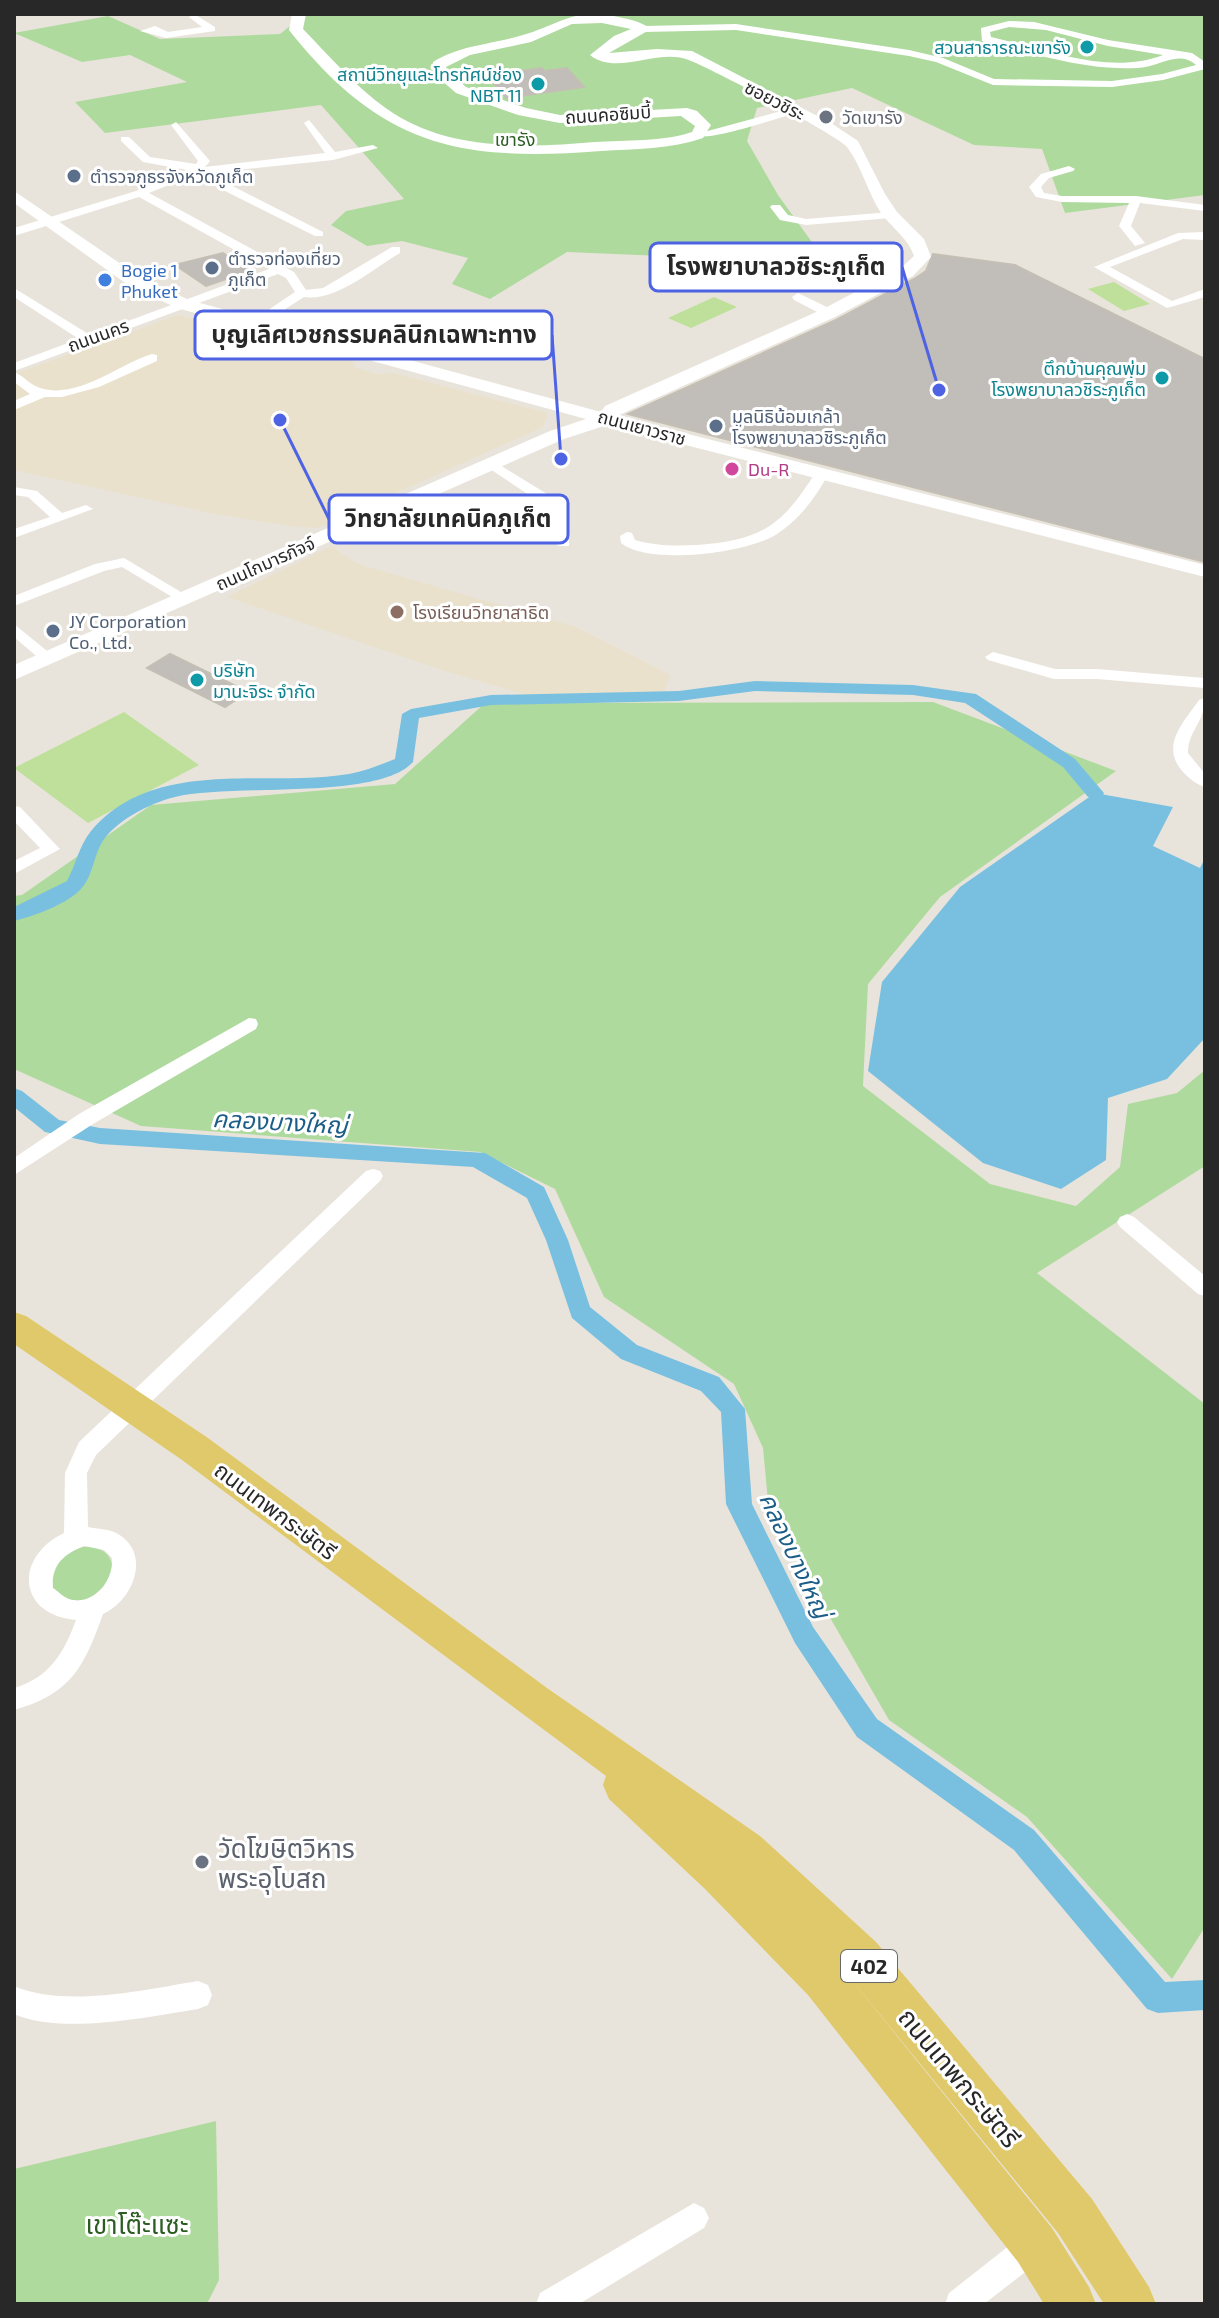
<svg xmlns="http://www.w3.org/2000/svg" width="1219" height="2318" font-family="'Exo 2','Noto Sans Thai',sans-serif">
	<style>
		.education { fill: #e9e1cc }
		.green { fill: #afda9e }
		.pitch { fill: #bfe09a }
		.water { fill: #79c0e0 }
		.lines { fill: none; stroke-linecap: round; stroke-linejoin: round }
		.canal { fill: #79c0e0; fill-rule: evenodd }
		.building { fill: #c1bdb8; stroke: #c4bfb5; stroke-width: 2 }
		.street { fill: #fff; fill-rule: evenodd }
		.secondary { fill: #fff; fill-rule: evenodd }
		.primary { fill: #e0c96a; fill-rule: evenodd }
		.culture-dot { fill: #0f9aa8; stroke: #fff; stroke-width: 3 }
		.worship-dot { fill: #6b7280; stroke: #fff; stroke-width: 3 }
		.service-dot { fill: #5c6f8a; stroke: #fff; stroke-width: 3 }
		.shop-dot { fill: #3f7fe0; stroke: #fff; stroke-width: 3 }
		.hotel-dot { fill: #d1479c; stroke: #fff; stroke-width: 3 }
		.education-dot { fill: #8d6e63; stroke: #fff; stroke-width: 3 }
		.labels { text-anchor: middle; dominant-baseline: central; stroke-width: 6; stroke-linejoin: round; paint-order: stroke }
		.far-culture-label { font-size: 18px; fill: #0d838f; stroke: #fff; text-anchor: end }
		.far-street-label { font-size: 18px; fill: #282828; stroke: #fff }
		.far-worship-label { font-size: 18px; fill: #5b616d; stroke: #fff; text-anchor: start }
		.far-park-label { font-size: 18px; fill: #2b5c21; stroke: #fff }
		.far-service-label { font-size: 18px; fill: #4e5e75; stroke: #fff; text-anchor: start }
		.far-shop-label { font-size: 18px; fill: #366cbe; stroke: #fff; text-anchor: start }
		.far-hotel-label { font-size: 18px; fill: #b23c85; stroke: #fff; text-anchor: start }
		.far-education-label { font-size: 18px; fill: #785e54; stroke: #fff; text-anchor: start }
		.shield { fill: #fff; stroke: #686868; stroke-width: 2 }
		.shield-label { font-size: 20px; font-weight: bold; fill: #282828 }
		.street-label { font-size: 22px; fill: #282828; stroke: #fff }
		.water-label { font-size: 24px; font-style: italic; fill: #1c5e88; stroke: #fff }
		.near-worship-label { font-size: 26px; fill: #5b616d; stroke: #fff; text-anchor: start }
		.near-street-label { font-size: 26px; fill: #282828; stroke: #fff }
		.near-park-label { font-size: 26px; fill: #2b5c21; stroke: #fff }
		.leader { fill: none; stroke: #4d63e4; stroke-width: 3 }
		.callout-dot { fill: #4d63e4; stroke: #fff; stroke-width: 3 }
		.callout { fill: #fff; stroke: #4d63e4; stroke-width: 3 }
		.callout-label { font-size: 24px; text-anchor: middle; font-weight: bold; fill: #282828 }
	</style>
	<rect width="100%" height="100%" fill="#e9e4db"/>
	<g class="education">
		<path d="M178,315l175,45 1,7 22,7 17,-1 155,40 -5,14 -225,101 -28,-2 -75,-12 -201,-44v-96z"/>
		<path d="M331,546l27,18 218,63 94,48 -6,19 -130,3 -89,-26 -218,-74z"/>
	</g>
	<g class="green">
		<path d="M305,14h900v181l-140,18 -23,-64 -68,-4 -122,-57 -95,20 -10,33 31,54 49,68 -260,-11 -77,47 -38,-15 16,-26 -66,-17 -35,5 -36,-21 15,-14 58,-12 -83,-94 -216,28 -30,-31 112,-20 -57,-27 -48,7 -68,-29 94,-17 52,23 120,-5z"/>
		<path d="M933,702l183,69 -176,126 -72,87 -5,102 127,98 86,22 44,-39 8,-63 49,-11 28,-23v96l-168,107 168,131v523l-33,52 -145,-162 -138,-97 -120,-208 -6,-64 -29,-64 -130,-87 -49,-108 -75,-37 -339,-26 -127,-57v-173l8,-1 129,-90 244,-21 90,-81z"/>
		<path d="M90,1546c20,5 23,13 23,32 -22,21 -32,32 -60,13l-3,-17c10,-17 20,-26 40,-28z"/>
		<path d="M216,2121l3,159 -12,24h-193v-135z"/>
	</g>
	<g class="pitch">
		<path d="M1114,282l36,22 -26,7 -36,-22z"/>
		<path d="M714,297l23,10 -46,21 -23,-10z"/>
		<path d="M124,712l75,53 -111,58 -74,-55z"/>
	</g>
	<path class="water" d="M1095,793l78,14 -20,39 47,22 5,-10v180l-38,41 -59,19 -2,62 -45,29 -78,-26 -115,-92 14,-89 78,-95z"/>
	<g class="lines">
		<g class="canal">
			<path d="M755,681l158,4 63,9 99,65 29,34 -2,4h-14l-25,-30 -98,-64 -52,-8 -158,-4 -76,10 -188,4 -72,13 -6,44c-35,39 -183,21 -238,35 -25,6 -63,25 -75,49 -7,14 -8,32 -20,44 -15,15 -46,26 -66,31v-14l53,-26c9,-17 12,-35 24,-50 64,-75 174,-43 258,-57 16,-3 31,-9 46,-15l7,-45 9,-5 80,-14 188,-4z"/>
			<path d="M14,1088l8,3 37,29 41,8 385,25 59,34 24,53 22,67 47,38 82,32 26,32 7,95 61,123 64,92 157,111 131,152 40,-2v30l-47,3 -11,-4 -133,-159 -157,-113 -62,-94 -69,-139 -5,-92 -20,-21 -80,-32 -49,-41 -26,-78 -19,-42 -54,-31 -373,-23 -55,-12 -31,-25z"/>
		</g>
	</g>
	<g class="building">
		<path d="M542,68l2,3 23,-3 17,19 -78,11 -15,-18 25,-4 -3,-4z"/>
		<path d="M223,253l27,18 -44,15 -31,-21z"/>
		<path d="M933,254l82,11 190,94v203l-577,-148 208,-94 78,-41 12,-8z"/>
		<path d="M170,654l78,38 -23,15 -78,-39z"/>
	</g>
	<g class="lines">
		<g class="street">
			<path d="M194,14l21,13v4l-49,7 -26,-7 15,-5 13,6 34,-5 -13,-10z"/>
			<path d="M1009,21l25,1 74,18 84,13 13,9v7l-42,11 -51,7 -119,-2 -57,-23 -27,-6 -173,-26 -92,2 -5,-3 5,-3 92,-2 173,26 34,8 51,21 118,2 50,-7 34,-9c-18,-16 -38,3 -59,3 -52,3 -104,-15 -155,-27l-1,-13zM1009,27l37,3 62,16 55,9c-54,21 -119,-6 -172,-18l-1,-5z"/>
			<path d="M796,107l4,1v4c-20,5 -94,31 -107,23z"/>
			<path d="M309,120l26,32 38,-7 5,3 -45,12 -126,13 116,59v4h-8l-122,-61 -44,18 145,79 12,18 17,-2 69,-41h8v6c-26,15 -64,49 -96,44l-48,31 -10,-3 49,-33 -9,-14 -8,-4 -264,97v-8l65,-24 -65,-42v-9l76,47 179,-66 -130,-72 -125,39v-8l122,-37 51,-21 -44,-8 -22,-21v-4h8l21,20 46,7 2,-3 -27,-36 5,-3 34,39 -5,6 120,-14 -21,-30z"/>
			<path d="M1069,166l6,3 -2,2 -24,7 -8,9 3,6 18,3h74l69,9v6l-65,-8 -9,23 14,17 -10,3 -16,-20 10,-23 -67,-1 -26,-5 -7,-10 12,-13z"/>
			<path d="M772,205h8l8,10 18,4 85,-7 6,3 -6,3 -85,7 -26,-5 -10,-13z"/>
			<path d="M1205,232v8l-22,-1 -73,28 62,34 33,-12v8l-38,11 -73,-41 84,-34z"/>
			<path d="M798,293l35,17 2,3 -10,3 -31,-16 -2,-3z"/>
			<path d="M152,354l5,1v6l-58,26 -37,10h-17l-31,13v-9l16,-7 -16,-12v-10c10,4 16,13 26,16 37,12 79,-24 112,-34z"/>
			<path d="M492,460l55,34 2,7 -6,26 26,13v6h-10l-28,-14 -3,-11 7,-22 -48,-32 -2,-3z"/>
			<path d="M822,469l7,4c-13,24 -29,46 -52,61 -29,19 -128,32 -156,9l-1,-7 7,-4 5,1 3,7c20,6 41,6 62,5 66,-5 86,-20 120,-75z"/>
			<path d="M14,487l23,4 25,22 24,-8 7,4 -79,29v-9l36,-12 -22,-20 -14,-2z"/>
			<path d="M124,558l67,40 -2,3h-10l-57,-34 -18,4 -90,35v-10l81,-32z"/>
			<path d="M14,624l38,31v6h-10l-28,-24z"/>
			<path d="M993,652l62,17h42l108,9v10l-108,-9h-43l-66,-19 -3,-3z"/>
			<path d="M1205,698c0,25 -17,32 -17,55l17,21v13c-8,-2 -15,-8 -21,-14 -25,-26 -1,-50 15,-73z"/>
			<path d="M14,806l6,1 40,42 -46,25v-13l26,-13 -26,-27z"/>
			<path d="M249,1018l7,1 2,5 -2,5 -163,95 -79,51v-17l65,-44z"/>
			<path d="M373,1169l7,2 3,5 -3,5 -284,274 -9,18 1,54c9,2 22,2 30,7 34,20 15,67 -15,80 -19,53 -32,80 -89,96v-22c35,-10 50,-35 62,-68 -59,-5 -62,-63 -12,-87l1,-60 14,-31 287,-271zM84,1546l20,4 8,8c2,22 -18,49 -43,41 -6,-2 -11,-8 -16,-11 -2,-23 11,-34 31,-42z"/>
			<path d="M1127,1214l7,3 71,59v20l-7,-2 -78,-67 -3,-5 3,-5z"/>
			<path d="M198,1981l10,4 4,10 -4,10 -10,4c-50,8 -138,26 -184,5v-28c52,22 129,4 184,-5z"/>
			<path d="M694,2203l10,5 5,10 -5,10 -125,76h-43l4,-11z"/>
			<path d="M1035,2230l11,4 4,11 -4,11 -62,48h-39l4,-11 75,-59z"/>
		</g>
		<path class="secondary" d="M292,14h14l-3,15c27,28 53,58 84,80 59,42 139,39 208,33 31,-2 68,0 97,-10l3,-6 -14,-10 -121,7 -42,-8 -62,-22 -23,-20v-11c26,-16 54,-17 83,-25 44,-11 54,-31 107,-19 10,2 20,5 28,11l-42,24 48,-4 35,2 139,72 27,18 27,53 12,18 27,27 7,18 -18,19 -78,41 -218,99 588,149v12l-598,-152 -43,14 -550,241v-15l536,-234 36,-12 -409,-111 -49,-23 -114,-82v-12l126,86 49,23 412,112 4,-6 218,-97 78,-41 13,-12c-6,-18 -22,-28 -33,-43 -13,-20 -20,-48 -34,-66 -10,-12 -142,-82 -161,-88 -30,-10 -70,17 -96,-4l24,-19 17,-7 -29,-6 -30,1 -41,18 -61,13 -24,12 1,4 19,16 60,21 34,7 127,-7 10,3 14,14 -8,13c-32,11 -69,11 -102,13 -143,11 -220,-5 -312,-121z"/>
		<path class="primary" d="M14,1312l12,4 182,122 339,250 213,148 116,106 216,257 57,88 7,17h-52l-46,-71 -216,-265 210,260 37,59 7,17h-52l-26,-42 -210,-267 -103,-106 -96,-90 -6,-14 3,-9 -424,-316 -168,-116z"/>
	</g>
	<g class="culture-dot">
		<circle cx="1087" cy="47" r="8"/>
		<circle cx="538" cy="84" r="8"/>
		<circle cx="1162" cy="378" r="8"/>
		<circle cx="197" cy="680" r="8"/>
	</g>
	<g class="worship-dot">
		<circle cx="826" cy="117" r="8"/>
		<circle cx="202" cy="1862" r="8"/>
	</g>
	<g class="service-dot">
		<circle cx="74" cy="176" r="8"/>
		<circle cx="212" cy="268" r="8"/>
		<circle cx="716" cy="426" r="8"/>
		<circle cx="53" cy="631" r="8"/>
	</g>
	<circle class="shop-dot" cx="105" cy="280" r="8"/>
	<circle class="hotel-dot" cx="732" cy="469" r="8"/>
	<circle class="education-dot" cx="397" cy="612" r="8"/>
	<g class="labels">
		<g class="far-culture-label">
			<text x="1071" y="47">สวนสาธารณะเขารัง</text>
			<text x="522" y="74">สถานีวิทยุและโทรทัศน์ช่อง<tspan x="522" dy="21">NBT 11</tspan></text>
			<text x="1146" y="368">ตึกบ้านคุณพุ่ม<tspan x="1146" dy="21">โรงพยาบาลวชิระภูเก็ต</tspan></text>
			<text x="213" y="670" text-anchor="start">บริษัท<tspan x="213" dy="21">มานะจิระ จำกัด</tspan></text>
		</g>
		<g class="far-street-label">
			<text transform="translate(775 100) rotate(27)">ซอยวชิระ</text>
			<text transform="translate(608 114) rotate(-4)">ถนนคอซิมบี้</text>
			<text transform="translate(98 335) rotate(-20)">ถนนนคร</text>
			<text transform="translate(642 427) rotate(15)">ถนนเยาวราช</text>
			<text transform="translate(265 563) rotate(-24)">ถนนโกมารภัจจ์</text>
		</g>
		<g class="far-worship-label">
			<text x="842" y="117">วัดเขารัง</text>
		</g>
		<g class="far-park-label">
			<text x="515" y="139">เขารัง</text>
		</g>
		<g class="far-service-label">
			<text x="90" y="176">ตำรวจภูธรจังหวัดภูเก็ต</text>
			<text x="228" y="258">ตำรวจท่องเที่ยว<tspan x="228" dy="21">ภูเก็ต</tspan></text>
			<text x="732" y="416">มูลนิธิน้อมเกล้า<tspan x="732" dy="21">โรงพยาบาลวชิระภูเก็ต</tspan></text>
			<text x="69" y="621">JY Corporation<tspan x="69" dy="21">Co., Ltd.</tspan></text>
		</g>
		<g class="far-shop-label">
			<text x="121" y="270">Bogie 1<tspan x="121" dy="21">Phuket</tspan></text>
		</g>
		<g class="far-hotel-label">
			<text x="748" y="469">Du-R</text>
		</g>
		<g class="far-education-label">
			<text x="413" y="612">โรงเรียนวิทยาสาธิต</text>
		</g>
		<rect class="shield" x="841" y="1950" width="56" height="32" rx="6"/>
		<g class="shield-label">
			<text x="869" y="1966">402</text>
		</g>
		<g class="street-label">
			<text transform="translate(276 1510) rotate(37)">ถนนเทพกระษัตรี</text>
		</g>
		<g class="water-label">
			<text transform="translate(280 1121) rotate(3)">คลองบางใหญ่</text>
			<text transform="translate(796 1555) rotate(65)">คลองบางใหญ่</text>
		</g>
		<g class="near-worship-label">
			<text x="218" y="1847">วัดโฆษิตวิหาร<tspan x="218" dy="30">พระอุโบสถ</tspan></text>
		</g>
		<g class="near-street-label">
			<text transform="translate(960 2077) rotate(50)">ถนนเทพกระษัตรี</text>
		</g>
		<g class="near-park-label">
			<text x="137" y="2223">เขาโต๊ะแซะ</text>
		</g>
	</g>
	<path class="leader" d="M939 390L902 267M561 459L552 335M280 420L329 519"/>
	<g class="callout-dot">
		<circle cx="939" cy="390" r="8"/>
		<circle cx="561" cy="459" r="8"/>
		<circle cx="280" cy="420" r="8"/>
	</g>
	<g class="callout">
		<rect x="650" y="243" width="252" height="48" rx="8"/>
		<rect x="195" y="311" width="357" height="48" rx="8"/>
		<rect x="329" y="495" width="239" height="48" rx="8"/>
	</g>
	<g class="callout-label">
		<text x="776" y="275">โรงพยาบาลวชิระภูเก็ต</text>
		<text x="374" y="343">บุญเลิศเวชกรรมคลินิกเฉพาะทาง</text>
		<text x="448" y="527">วิทยาลัยเทคนิคภูเก็ต</text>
	</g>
	<rect width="1219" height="2318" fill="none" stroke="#282828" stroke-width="32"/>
</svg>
